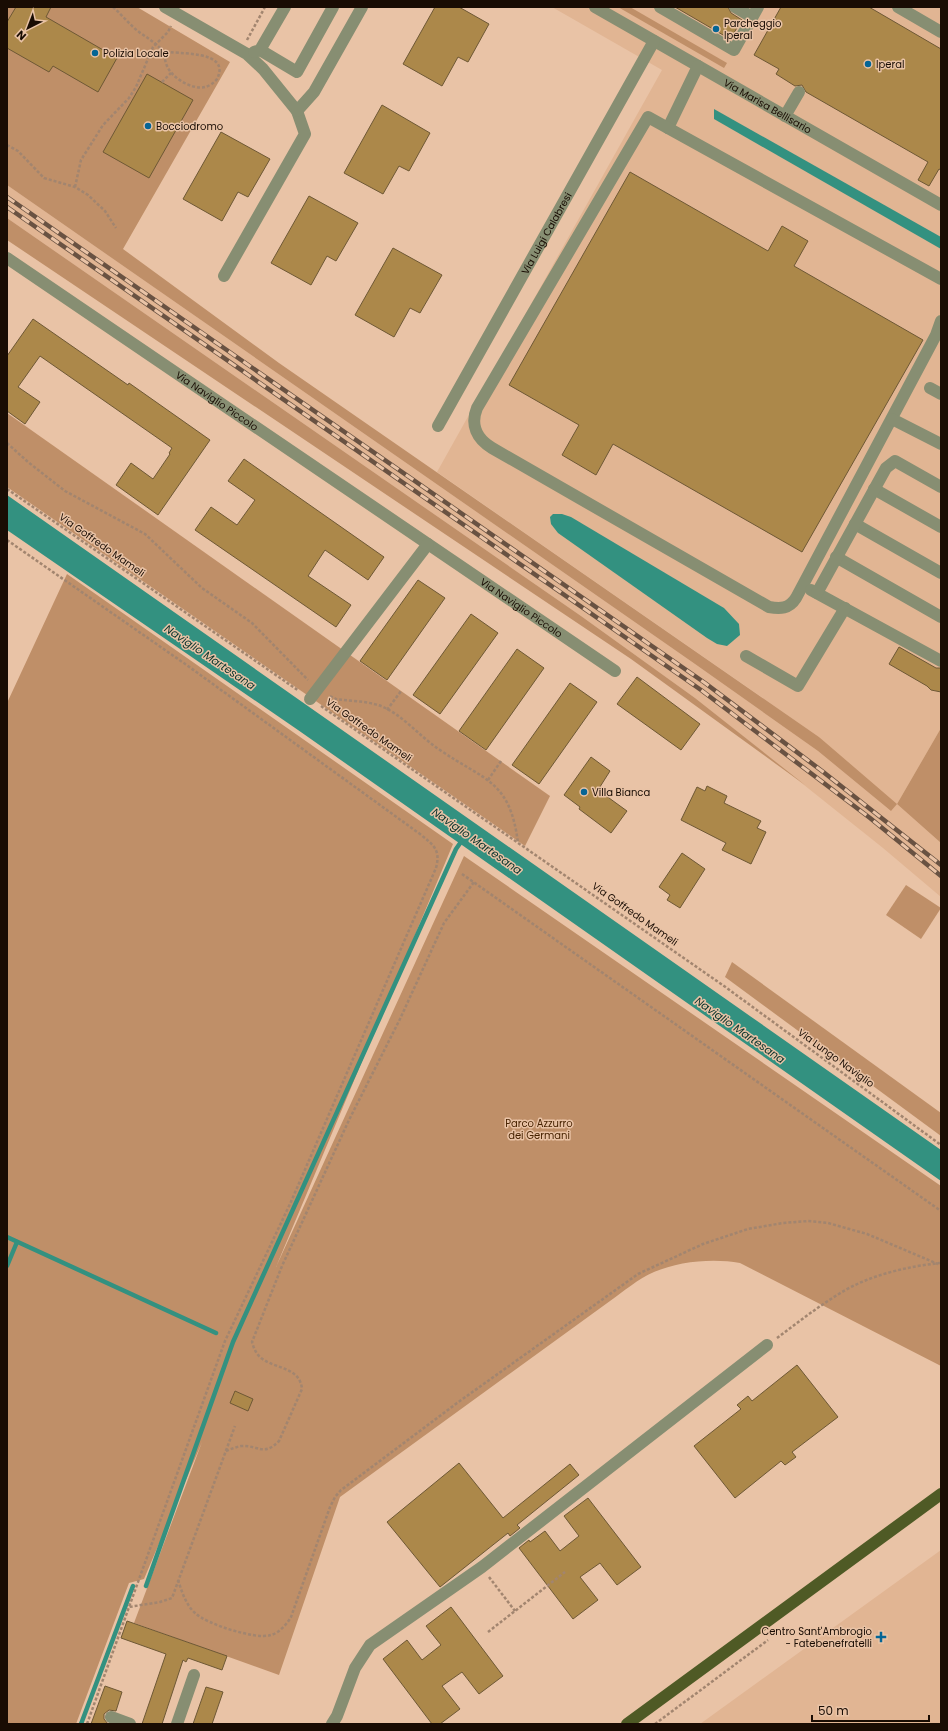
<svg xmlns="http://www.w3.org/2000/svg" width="948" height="1731" font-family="Poppins,sans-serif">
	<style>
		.built { fill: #e1b593 }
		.green { fill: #bf8f68 }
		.water { fill: #339180 }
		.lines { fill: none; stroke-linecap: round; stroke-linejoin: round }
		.stream { stroke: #339180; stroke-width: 4.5 }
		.building { fill: #ac884a; stroke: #6e5835 }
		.path { stroke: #a2856f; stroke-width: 2.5; stroke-dasharray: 3 2; stroke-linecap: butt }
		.minor { stroke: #878e72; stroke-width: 12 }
		.major { stroke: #4f5a25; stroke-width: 12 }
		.rail-casing { stroke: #695242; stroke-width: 4.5 }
		.rail { stroke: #e9c3a6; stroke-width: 3; stroke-dasharray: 9; stroke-linecap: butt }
		.poi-dot { fill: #056595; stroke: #e9c3a6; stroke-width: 1.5 }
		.labels { text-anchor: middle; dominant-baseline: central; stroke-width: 3; stroke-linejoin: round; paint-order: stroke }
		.poi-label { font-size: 10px; fill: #190c03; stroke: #e9c3a6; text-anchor: start }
		.street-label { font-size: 10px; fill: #190c03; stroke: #e9c3a6 }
		.park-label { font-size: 10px; fill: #472200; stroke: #e9c3a6 }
		.water-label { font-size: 11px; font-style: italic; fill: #08342d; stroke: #e9c3a6 }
	</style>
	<rect width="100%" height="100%" fill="#e9c3a6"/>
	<g class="built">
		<path d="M552,7h389v721l-44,76 44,39v54l-58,-49 -188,-150 -114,-82 -574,-398v-33l688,479 123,87 73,60 -72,-74 -382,-265 225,-402z"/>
		<path d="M941,1550v174h-241z"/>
	</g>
	<g class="green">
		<path d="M7,7h130l93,55 -107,187 156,114 540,374 78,67 44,-76v115l-44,-39 -6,7 -73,-60 -123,-87 -688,-479z"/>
		<path d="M618,7h12l97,56 -3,5z"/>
		<path d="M7,218l574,398 114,82 110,87 -174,-126 -624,-419z"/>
		<path d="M7,413l543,383 -25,50 -518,-359z"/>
		<path d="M67,574l386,270 -177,423 188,-411 477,330v180l-201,-103c-26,-5 -61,-2 -86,9 -16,7 -30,19 -44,29l-270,196 -61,178 -145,-52 68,-181 -58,137 -15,4 -53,141h-69v-1021z"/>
		<path d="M906,885l35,23 -20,31 -35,-24z"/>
		<path d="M732,962l209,151v23l-216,-159z"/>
	</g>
	<g class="water">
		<path d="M714,109l227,128v12l-227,-130z"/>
		<path d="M7,495l934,655v31l-643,-451 -291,-200z"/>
		<path d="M553,514h9l9,3 153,91 15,16 1,11 -13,11 -10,-2 -10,-6 -149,-105 -7,-9 -1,-7z"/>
	</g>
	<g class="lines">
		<g class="stream">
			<path d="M7,1237l209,96"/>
			<path d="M7,1266l10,-24"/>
			<path d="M146,1586l87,-244 223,-493 7,-10"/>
			<path d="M81,1724l52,-138"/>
		</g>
	</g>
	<g class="building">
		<path d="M16,7h35l-5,10 71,41 -19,34 -45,-26 -4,6 -42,-24v-26z"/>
		<path d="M435,7h24l30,17 -21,38 -10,-5 -16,29 -39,-22z"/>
		<path d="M675,7h53l3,6 11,7 -12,19z"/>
		<path d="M781,7h88l72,42v121l-2,-1 -10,17 -11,-6 10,-18 -122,-70 -4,-7 -7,1 -19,-12 3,-5 -25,-14z"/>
		<path d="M147,74l46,26 -44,78 -46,-26z"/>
		<path d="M382,105l48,28 -21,38 -10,-5 -16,28 -39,-21z"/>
		<path d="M221,132l49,27 -22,38 -10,-5 -16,29 -39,-22z"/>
		<path d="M630,172l138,79 14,-25 26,15 -14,25 129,74 -121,212 -189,-108 -17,31 -34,-20 17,-30 -70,-40z"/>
		<path d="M309,196l49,27 -22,38 -9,-5 -16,29 -40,-22z"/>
		<path d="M393,248l49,27 -22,38 -10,-5 -16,29 -39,-22z"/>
		<path d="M33,319l95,66 1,-2 81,57 -52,75 -42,-30 15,-22 22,16 17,-25 -1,-1 3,-5 -132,-92 -22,31 22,15 -15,22 -18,-13v-55z"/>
		<path d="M244,459l140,98 -16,23 -43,-30 -17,26 43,29 -15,22 -141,-97 16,-23 26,18 18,-25 -27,-19z"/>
		<path d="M418,580l27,18 -58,82 -27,-19z"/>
		<path d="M471,614l27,19 -58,81 -27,-19z"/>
		<path d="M899,647l37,21h5v24l-10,-2 -4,-4 -38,-22z"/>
		<path d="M517,649l27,19 -58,82 -27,-19z"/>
		<path d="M637,677l63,47 -19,26 -64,-46z"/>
		<path d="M570,683l27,19 -58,82 -27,-19z"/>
		<path d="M591,757l19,14 -12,19 29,21 -16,22 -32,-24 1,-2 -16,-12z"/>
		<path d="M707,786l20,10 -3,7 37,18 -4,7 9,4 -15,32 -29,-14 4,-7 -45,-23 16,-33 8,4z"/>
		<path d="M682,853l23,16 -25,39 -13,-8 3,-5 -11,-8z"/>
		<path d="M797,1365l41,52 -46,35 4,5 -11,8 -4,-4 -46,37 -41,-52 47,-37 -4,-4 11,-9 4,5z"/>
		<path d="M235,1391l18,8 -5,12 -18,-8z"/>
		<path d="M459,1463l44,55 67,-54 9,11 -62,50 3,3 -10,8 -2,-3 -68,54 -53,-65z"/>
		<path d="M588,1498l53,69 -24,18 -17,-22 -20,14 18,23 -25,19 -54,-71 10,-8 1,2 15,-11 15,20 19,-15 -15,-20z"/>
		<path d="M451,1607l52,69 -24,18 -17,-22 -20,14 18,23 -20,15h-8l-49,-65 24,-19 15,20 19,-15 -15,-19z"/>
		<path d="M127,1621l100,35 -5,14 -34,-12 -2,4 -3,-2 -21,64h-20l24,-70 -45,-16z"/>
		<path d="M105,1686l17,6 -6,19 -7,-1 -5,4v5l4,5h-17z"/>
		<path d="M206,1687l17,5 -11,32h-19z"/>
	</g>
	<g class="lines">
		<g class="path">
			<path d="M113,7c9,8 17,18 26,25 7,5 14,9 20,15 6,5 5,12 8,19 5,12 25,24 38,21 4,-1 9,-4 12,-8 15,-30 -41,-24 -54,-28"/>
			<path d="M247,40l18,-33"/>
			<path d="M162,82l9,-9"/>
			<path d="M7,145l11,6 26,27 31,9 13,8 17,16 11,17"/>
			<path d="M75,187l6,-27 22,-35 26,-27 7,-11 17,-40 15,-15 3,-6"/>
			<path d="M7,443l21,19 37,29 80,43 57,54 50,35 56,57"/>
			<path d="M7,489l292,202"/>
			<path d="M7,540l181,126 232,168c13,11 21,15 16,34l-146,336 -65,137 -96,266"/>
			<path d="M330,696l6,3c14,2 31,2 45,7 22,9 39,31 59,44 45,31 70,30 78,93"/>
			<path d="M321,706l403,280 217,159"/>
			<path d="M387,710l14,-19"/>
			<path d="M488,780l13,-19"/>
			<path d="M462,874l479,337"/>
			<path d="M777,1338c21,-16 42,-32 65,-46 28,-17 67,-26 99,-29"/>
			<path d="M226,1451c5,-2 10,-4 15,-5 18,-1 22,11 38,-5l23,-52c-2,-21 -24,-20 -38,-29 -7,-4 -10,-11 -12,-18l30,-76 67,-146 51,-101 44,-96 30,-41"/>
			<path d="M489,1577l26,34"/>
			<path d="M178,1580c4,12 8,25 17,33 11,11 61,27 76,22 8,-2 16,-11 20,-18l39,-110 5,-10 6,-7 116,-87 181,-129 65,-30 45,-15 35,-6 25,-2 20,2 39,11 71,30"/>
			<path d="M488,1632l77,-60"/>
			<path d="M87,1724l42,-117 31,-5 12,-4 63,-172"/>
			<path d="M655,1724l113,-84"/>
		</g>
		<g class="minor">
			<path d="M165,7l82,47 16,15 34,42 8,23 -81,142"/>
			<path id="s1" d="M595,7l346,198"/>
			<path d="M660,7l74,43 24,-43"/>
			<path d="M735,7l17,10"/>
			<path d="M898,7l43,25"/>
			<path d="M260,50l37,22 36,-65"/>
			<path d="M254,52l6,-2 25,-43"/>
			<path d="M297,111l17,-19 48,-85"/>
			<path d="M785,116l14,-24"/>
			<path d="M668,128l30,-62"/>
			<path id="s2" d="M7,258l608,413"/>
			<path d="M941,279l-293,-162 -171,291c-7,17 0,31 15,40l277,159c11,2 20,2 27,-9l140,-263 5,-14"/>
			<path d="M930,388l11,6"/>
			<path d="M892,419l49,25"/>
			<path id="s3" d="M438,426l216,-385"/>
			<path d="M874,489l67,38"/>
			<path d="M855,524l86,49"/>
			<path d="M836,557l105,60"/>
			<path d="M811,590l130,71"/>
			<path d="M817,593l69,-125 9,-7 46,26"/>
			<path d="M746,656l52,30 47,-78"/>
			<path d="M310,699l118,-155"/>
			<path d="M111,1717l19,7"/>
			<path d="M177,1724l17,-49"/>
			<path d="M332,1724l5,-8 18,-48 15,-23 112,-78 285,-222"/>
		</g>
		<path class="major" d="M627,1724l314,-230"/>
		<defs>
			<g id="rail">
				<path d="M7,197l698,486 117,88 119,94"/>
				<path d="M7,207l694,483 169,128 71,58"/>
			</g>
		</defs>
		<use href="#rail" class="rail-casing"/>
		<use href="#rail" class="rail"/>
	</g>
	<g class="poi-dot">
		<circle cx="716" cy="29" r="4"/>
		<circle cx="95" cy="53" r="4"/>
		<circle cx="868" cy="64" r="4"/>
		<circle cx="148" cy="126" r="4"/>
		<circle cx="584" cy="792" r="4"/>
		<path d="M879 1631h4v4h4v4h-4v4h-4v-4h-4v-4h4z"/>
	</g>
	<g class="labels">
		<g class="poi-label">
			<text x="724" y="23">Parcheggio<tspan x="724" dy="12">Iperal</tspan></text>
			<text x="103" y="53">Polizia Locale</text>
			<text x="876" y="64">Iperal</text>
			<text x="156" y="126">Bocciodromo</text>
			<text x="592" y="792">Villa Bianca</text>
			<text x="872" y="1631" text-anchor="end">Centro Sant'Ambrogio<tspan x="872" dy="12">- Fatebenefratelli</tspan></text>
		</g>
		<g class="street-label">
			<text stroke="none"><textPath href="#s1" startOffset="199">Via Marisa Bellisario</textPath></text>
			<text stroke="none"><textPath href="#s3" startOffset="221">Via Luigi Calabresi</textPath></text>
			<text stroke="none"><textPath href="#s2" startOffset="254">Via Naviglio Piccolo</textPath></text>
			<text transform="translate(102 545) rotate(35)">Via Goffredo Mameli</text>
			<text stroke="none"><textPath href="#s2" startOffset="622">Via Naviglio Piccolo</textPath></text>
			<text transform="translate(369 730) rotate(35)">Via Goffredo Mameli</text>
			<text transform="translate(635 914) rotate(35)">Via Goffredo Mameli</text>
			<text transform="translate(836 1058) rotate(36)">Via Lungo Naviglio</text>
		</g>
		<g class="park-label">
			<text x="539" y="1123">Parco Azzurro<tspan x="539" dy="12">dei Germani</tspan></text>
		</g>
		<g class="water-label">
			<text transform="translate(210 657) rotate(34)">Naviglio Martesana</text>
			<text transform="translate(477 841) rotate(35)">Naviglio Martesana</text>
			<text transform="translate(740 1030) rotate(35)">Naviglio Martesana</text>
		</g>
	</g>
	<rect width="948" height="1731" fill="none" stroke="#190c03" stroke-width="16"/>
	<g transform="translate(28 28) rotate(222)" stroke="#e9c3a6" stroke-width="3" paint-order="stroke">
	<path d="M0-3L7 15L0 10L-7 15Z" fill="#190c03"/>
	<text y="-6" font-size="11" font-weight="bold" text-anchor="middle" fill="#190c03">N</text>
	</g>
	<path d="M812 1715v6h117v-6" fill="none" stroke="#190c03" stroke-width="2"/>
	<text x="818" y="1715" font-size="12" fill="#190c03" stroke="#e9c3a6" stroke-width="3" paint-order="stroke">50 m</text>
</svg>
